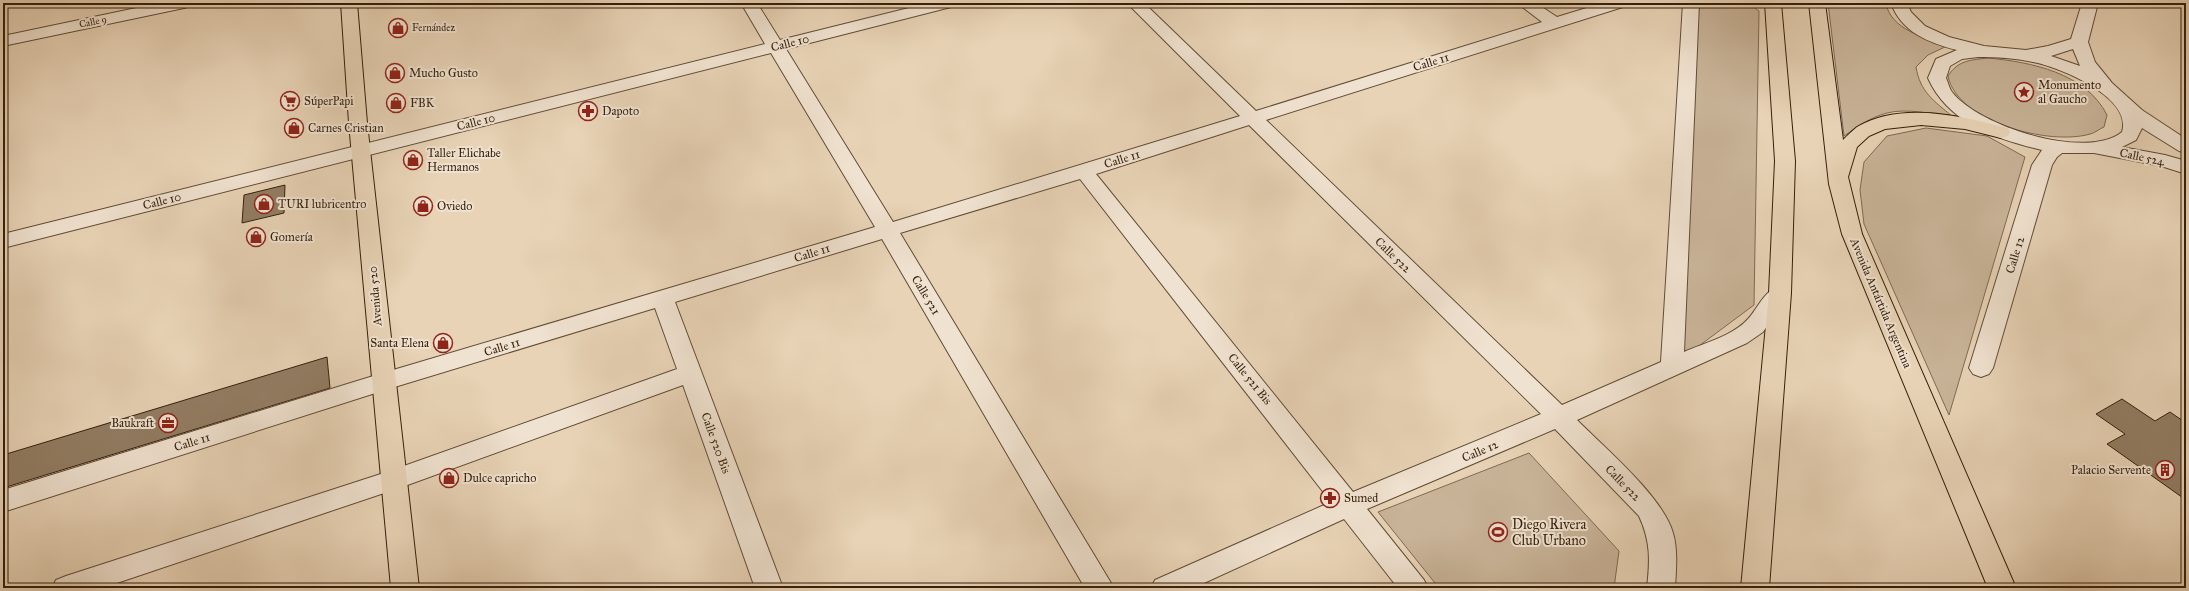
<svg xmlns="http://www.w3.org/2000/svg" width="2189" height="591" font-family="'IM FELL Great Primer',serif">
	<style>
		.green { fill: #c9b499; stroke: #7e6a52 }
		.building { fill: #927d64; stroke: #341f0b }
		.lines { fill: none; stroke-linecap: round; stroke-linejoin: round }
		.minor-casing { stroke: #614c36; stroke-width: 2 }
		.major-casing { stroke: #341f0b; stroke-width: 2 }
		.minor { fill: #f0e2d0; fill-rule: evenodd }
		.major { fill: #e8d3b6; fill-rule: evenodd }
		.labels { text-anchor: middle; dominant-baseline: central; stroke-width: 4; stroke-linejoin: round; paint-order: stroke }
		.far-street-label { font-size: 10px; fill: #341f0b; stroke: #f0e2d0 }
		.far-poi-label { font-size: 10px; fill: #341f0b; stroke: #f0e2d0; text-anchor: start }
		.street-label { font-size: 12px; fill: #341f0b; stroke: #f0e2d0 }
		.poi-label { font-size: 12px; fill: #341f0b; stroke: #f0e2d0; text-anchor: start }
		.near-poi-label { font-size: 14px; fill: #341f0b; stroke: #f0e2d0; text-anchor: start }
	</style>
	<rect width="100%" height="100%" fill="#e8d3b6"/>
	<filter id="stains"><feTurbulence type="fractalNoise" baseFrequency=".005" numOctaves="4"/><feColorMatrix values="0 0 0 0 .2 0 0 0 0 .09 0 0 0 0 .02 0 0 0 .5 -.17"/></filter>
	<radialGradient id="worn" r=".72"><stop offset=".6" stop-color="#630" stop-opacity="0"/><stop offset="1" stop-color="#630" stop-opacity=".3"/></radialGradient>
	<g class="green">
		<path d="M1697,3h51l11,8 -5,294 -82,61z"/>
		<path d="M1828,3h58c4,26 39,35 61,43l-19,9 -12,12c4,25 18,34 36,49 -18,-2 -47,-8 -65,-3 -16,4 -30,14 -43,23z"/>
		<path d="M1988,58c43,4 98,15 119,57l-3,12c-5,2 -9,6 -14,7 -40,12 -133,-12 -142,-58 10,-16 23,-16 40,-18z"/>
		<path d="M1926,128l61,8 38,21 -76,258 -85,-191 -4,-34 4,-28 23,-26z"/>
		<path d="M1529,453l90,98 -5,37h-175l-61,-76z"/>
	</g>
	<g class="building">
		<path d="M285,185l-1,28 -42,10 2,-28z"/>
		<path d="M327,357l3,31 -327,100v-33z"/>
		<path d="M2122,399l33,22 15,-9 16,11v77l-79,-56 18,-10 -29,-20z"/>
	</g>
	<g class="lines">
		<defs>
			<g id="minor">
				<path d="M160,3h32l-2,3 -6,2 -181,38v-10z"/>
				<path d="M741,3h16l23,37 149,-37h28l-2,3 -169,43 107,173 347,-106 -113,-113h17l112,108 286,-89 -25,-19h19l21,14 46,-14h25l-2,3 -360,114 296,285 99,-43 22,-359h16l-15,349c20,-9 49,-16 64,-33 12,-13 19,-37 40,-31l3,5 -28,39 -16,11 -170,77c27,27 86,77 96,113 5,17 3,37 2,55h-28c3,-27 4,-46 -8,-72l-84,-87 -188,80 57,71 4,8h-30l-54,-69 -151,69h-42l4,-8 176,-78 -251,-323 -180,54 214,355h-29l-203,-349 -207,63 108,286h-28l-72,-203 -281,102 -300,101h-50l4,-8 10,-4 321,-104 290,-103 -22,-61 -267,81 -385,123v-22l380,-117 492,-146 -104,-174 -768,195v-14l762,-190zM1249,125l292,289 -188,78 -257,-318z"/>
				<path d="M1891,3h16l4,9 14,14 24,11 35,9 42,4 22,-4 23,-7 11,-36h16l-10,39 7,20 17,21 30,27 44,29v14l-7,-2 -37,-23 -6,12 -14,7 43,8 21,6v13l-25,-8 -67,-13h-32l-5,4 -5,8 -59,203 -4,6 -8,3 -8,-3 -4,-6 63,-203 10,-15c-46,-11 -94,-27 -114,-72l8,-19 21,-9c-28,-7 -56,-18 -66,-47zM2073,49l7,17 -29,-10zM1978,57c19,0 37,1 55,5 26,5 100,35 89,70 -36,29 -144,-6 -170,-40 -3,-4 -4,-10 -6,-14l4,-12 12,-7z"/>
			</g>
			<g id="major">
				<path d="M341,3h16l10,120 52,465h-28l-42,-465z"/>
				<path d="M1765,3h16l14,158 -4,132 -22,295h-28l28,-295 6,-132z"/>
				<path d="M1809,3h16l18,137c4,-4 9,-9 14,-13 43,-26 105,-11 151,1l2,4 -2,4 -7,2 -36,-9 -44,-4 -36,4 -16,7 -12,11 -9,30 14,57 154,354h-28l-146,-354 -13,-50z"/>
			</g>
		</defs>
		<use href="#minor" class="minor-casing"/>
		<use href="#major" class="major-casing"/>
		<use href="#minor" class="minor"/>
		<use href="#major" class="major"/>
	</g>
	<defs>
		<symbol id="shop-ring" viewBox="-11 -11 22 22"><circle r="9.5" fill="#f0e2d0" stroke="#8f2418" stroke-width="1.5"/><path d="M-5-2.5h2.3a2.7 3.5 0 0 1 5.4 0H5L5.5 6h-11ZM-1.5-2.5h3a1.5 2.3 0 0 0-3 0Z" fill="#8f2418"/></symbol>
		<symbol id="sight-ring" viewBox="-11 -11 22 22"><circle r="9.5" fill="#f0e2d0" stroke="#8f2418" stroke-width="1.5"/><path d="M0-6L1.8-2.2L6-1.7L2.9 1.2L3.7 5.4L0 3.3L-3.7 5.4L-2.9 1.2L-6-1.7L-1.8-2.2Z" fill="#8f2418"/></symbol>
		<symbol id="supermarket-ring" viewBox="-11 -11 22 22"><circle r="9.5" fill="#f0e2d0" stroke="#8f2418" stroke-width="1.5"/><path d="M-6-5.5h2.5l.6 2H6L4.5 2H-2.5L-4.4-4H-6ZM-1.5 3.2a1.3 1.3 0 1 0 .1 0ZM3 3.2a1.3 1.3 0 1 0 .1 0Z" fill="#8f2418"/></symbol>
		<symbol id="pharmacy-ring" viewBox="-11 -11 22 22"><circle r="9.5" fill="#f0e2d0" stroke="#8f2418" stroke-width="1.5"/><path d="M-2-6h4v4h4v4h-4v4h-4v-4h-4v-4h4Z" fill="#8f2418"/></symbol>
		<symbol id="office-ring" viewBox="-11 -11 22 22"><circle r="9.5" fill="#f0e2d0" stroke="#8f2418" stroke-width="1.5"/><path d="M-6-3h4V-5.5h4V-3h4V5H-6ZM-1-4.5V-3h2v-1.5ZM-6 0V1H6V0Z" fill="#8f2418"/></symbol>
		<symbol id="building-ring" viewBox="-11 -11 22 22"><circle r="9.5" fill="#f0e2d0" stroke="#8f2418" stroke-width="1.5"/><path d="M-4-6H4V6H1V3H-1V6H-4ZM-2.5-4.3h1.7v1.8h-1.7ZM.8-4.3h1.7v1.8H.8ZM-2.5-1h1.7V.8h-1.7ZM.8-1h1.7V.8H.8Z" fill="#8f2418"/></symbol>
		<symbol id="stadium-ring" viewBox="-11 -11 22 22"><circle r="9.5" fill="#f0e2d0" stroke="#8f2418" stroke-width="1.5"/><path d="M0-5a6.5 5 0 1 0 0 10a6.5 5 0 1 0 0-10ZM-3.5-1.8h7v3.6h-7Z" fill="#8f2418"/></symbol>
	</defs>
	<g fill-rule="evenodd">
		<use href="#shop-ring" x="387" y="17" width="22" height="22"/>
		<use href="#shop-ring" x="384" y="62" width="22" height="22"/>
		<use href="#sight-ring" x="2013" y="81" width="22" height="22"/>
		<use href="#supermarket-ring" x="279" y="90" width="22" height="22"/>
		<use href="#shop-ring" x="385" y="92" width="22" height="22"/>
		<use href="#pharmacy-ring" x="577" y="100" width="22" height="22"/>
		<use href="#shop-ring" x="283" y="117" width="22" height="22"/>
		<use href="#shop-ring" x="402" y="149" width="22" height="22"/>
		<use href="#shop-ring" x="253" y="193" width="22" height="22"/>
		<use href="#shop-ring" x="412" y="195" width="22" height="22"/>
		<use href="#shop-ring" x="245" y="226" width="22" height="22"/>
		<use href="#shop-ring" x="432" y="332" width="22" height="22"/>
		<use href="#office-ring" x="157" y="412" width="22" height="22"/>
		<use href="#building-ring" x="2154" y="459" width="22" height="22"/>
		<use href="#shop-ring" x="438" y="467" width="22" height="22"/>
		<use href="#pharmacy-ring" x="1319" y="487" width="22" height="22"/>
		<use href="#stadium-ring" x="1487" y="521" width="22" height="22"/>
	</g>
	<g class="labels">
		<g class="far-street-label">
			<text transform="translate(93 22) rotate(-12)">Calle 9</text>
		</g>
		<g class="far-poi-label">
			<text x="412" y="28">Fernández</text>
		</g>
		<g class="street-label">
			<text transform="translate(790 43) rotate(-14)">Calle 10</text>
			<text transform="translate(1431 62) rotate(-17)">Calle 11</text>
			<text transform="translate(476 122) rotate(-14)">Calle 10</text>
			<text transform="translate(2142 157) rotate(12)">Calle 524</text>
			<text transform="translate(1122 159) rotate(-17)">Calle 11</text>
			<text transform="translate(162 201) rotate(-14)">Calle 10</text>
			<text transform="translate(812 253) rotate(-17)">Calle 11</text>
			<text transform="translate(1393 255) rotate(44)">Calle 522</text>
			<text transform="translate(2015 255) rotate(-73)">Calle 12</text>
			<text transform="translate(926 295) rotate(59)">Calle 521</text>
			<text transform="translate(375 296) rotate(-95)">Avenida 520</text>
			<text transform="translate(1881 303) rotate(67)">Avenida Antártida Argentina</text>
			<text transform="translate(502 347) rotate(-17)">Calle 11</text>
			<text transform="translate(1250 379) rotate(51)">Calle 521 Bis</text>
			<text transform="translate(192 442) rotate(-17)">Calle 11</text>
			<text transform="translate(716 443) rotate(70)">Calle 520 Bis</text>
			<text transform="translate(1480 451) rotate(-23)">Calle 12</text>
			<text transform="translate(1623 483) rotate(46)">Calle 522</text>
		</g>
		<g class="poi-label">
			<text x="409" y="73">Mucho Gusto</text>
			<text x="2038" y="85">Monumento<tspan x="2038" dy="14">al Gaucho</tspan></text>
			<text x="304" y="101">SúperPapi</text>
			<text x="410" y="103">FBK</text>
			<text x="602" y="111">Dapoto</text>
			<text x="308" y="128">Carnes Cristian</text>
			<text x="427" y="153">Taller Elichabe<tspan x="427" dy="14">Hermanos</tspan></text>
			<text x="278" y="204">TURI lubricentro</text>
			<text x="437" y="206">Oviedo</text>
			<text x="270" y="237">Gomería</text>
			<text x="429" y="343" text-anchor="end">Santa Elena</text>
			<text x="154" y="423" text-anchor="end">Baukraft</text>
			<text x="2151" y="470" text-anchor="end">Palacio Servente</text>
			<text x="463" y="478">Dulce capricho</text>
			<text x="1344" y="498">Sumed</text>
		</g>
		<g class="near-poi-label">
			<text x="1512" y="524">Diego Rivera<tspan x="1512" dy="16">Club Urbano</tspan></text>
		</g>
	</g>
	<rect width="2189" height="591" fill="none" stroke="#e8d3b6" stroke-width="16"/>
	<rect x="4" y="4" width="2181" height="583" fill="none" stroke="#341f0b" stroke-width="2"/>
	<rect x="8" y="8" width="2173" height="575" fill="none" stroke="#341f0b"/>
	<rect width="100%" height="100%" filter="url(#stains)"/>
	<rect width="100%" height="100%" fill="url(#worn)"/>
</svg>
